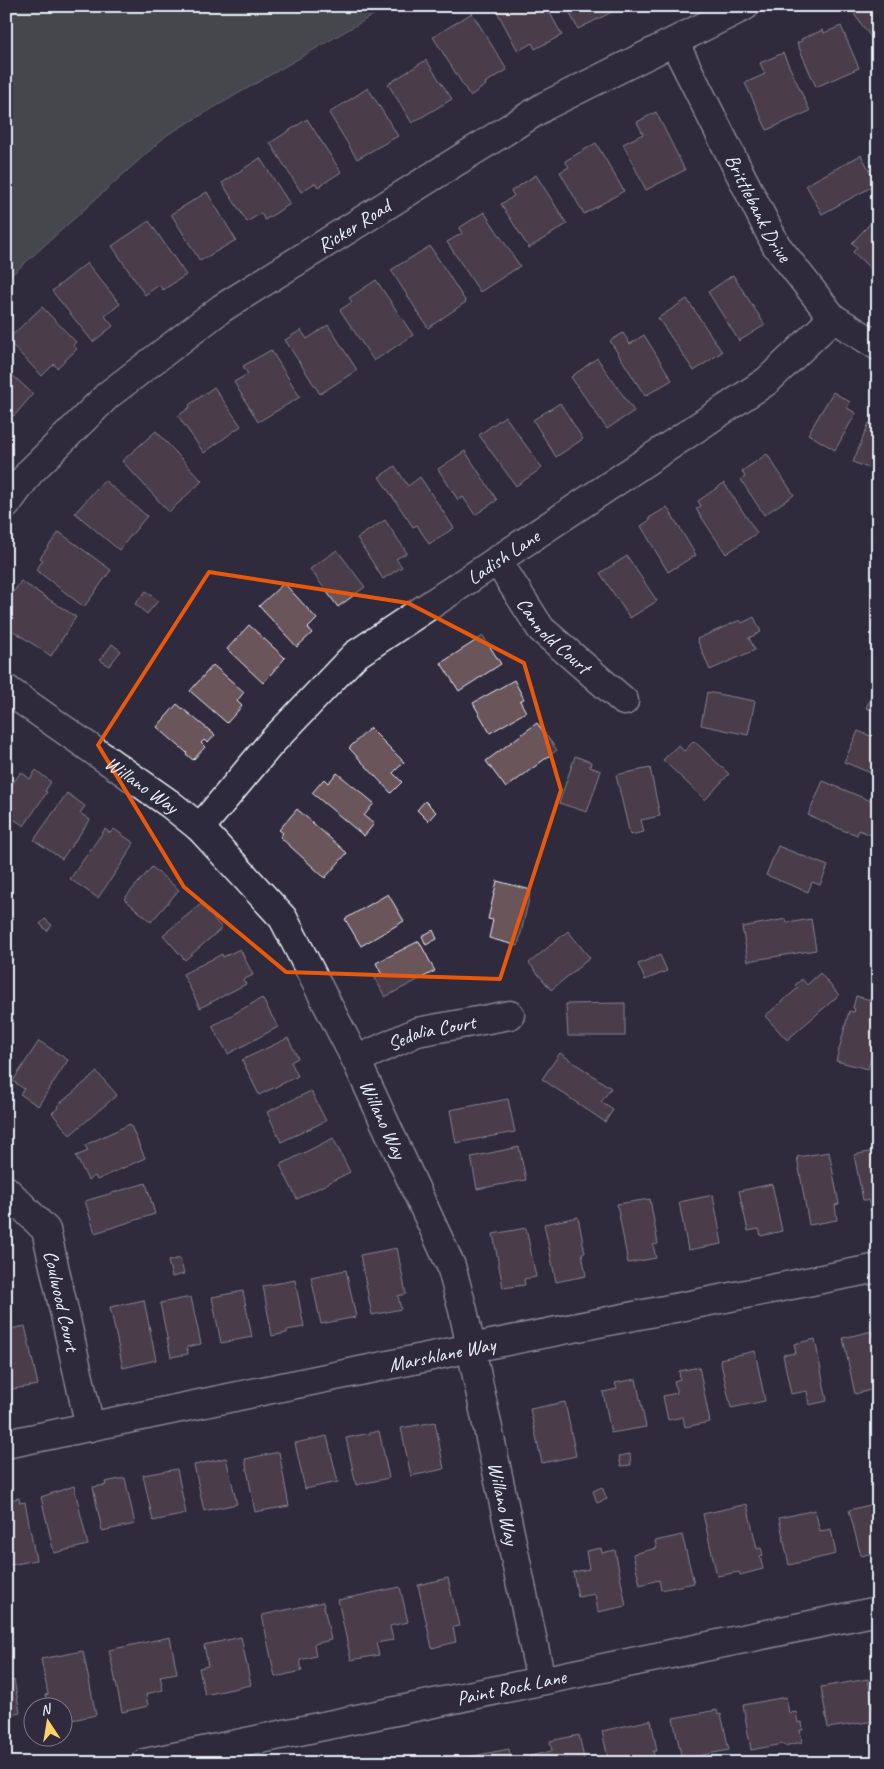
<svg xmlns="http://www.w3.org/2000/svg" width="884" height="1769" font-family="Caveat,sans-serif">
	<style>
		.green { fill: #5e6c62; stroke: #a3aead }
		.building { fill: #6b555a; stroke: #e8f1f8 }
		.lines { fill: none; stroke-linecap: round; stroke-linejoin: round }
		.minor-casing { stroke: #e8f1f8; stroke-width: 31 }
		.minor { stroke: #2f2a3d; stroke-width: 28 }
		.marked { fill: none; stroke: #e8590c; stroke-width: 4; stroke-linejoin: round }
		.labels { text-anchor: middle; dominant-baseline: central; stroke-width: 4; stroke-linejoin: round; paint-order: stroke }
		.street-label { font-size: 20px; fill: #e8f1f8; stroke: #2f2a3d }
	</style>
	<rect width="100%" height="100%" fill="#2f2a3d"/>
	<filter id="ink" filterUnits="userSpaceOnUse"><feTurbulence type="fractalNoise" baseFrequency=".02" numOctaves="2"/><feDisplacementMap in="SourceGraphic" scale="10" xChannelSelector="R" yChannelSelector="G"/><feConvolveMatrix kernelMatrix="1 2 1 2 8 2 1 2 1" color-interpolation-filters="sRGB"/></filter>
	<g filter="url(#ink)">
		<path class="green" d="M6,6h383l-222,129 -161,145z"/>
		<g class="building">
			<path d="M494,6h52l16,29 -27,14 -3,-6 -14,8z"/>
			<path d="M566,6h53l1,2 -42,21z"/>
			<path d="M864,6h14v41l-24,-33z"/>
			<path d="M472,13l35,57 -22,13 1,2 -16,11 -37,-59z"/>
			<path d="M841,26l18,42 -43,19 -19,-44 5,-2 -1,-2 15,-6 7,-3 1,3z"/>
			<path d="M783,53l27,58 -43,19 -22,-47 20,-9 -5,-11z"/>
			<path d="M426,60l26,39 -40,24 -24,-39z"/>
			<path d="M368,88l30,48 -41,23 -28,-46z"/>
			<path d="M656,112l29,58 -39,20 -23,-46 20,-10 -6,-12z"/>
			<path d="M307,119l34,53 -23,15 -3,-4 -14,9 -31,-49z"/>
			<path d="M596,143l28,48 -40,23 -24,-42 9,-5 -4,-6z"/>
			<path d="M861,155l16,29 -55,30 -16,-29z"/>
			<path d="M260,158l30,46 -25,16 -4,-7 -14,9 -25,-39z"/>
			<path d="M536,175l31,49 -38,24 -28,-44 13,-8 -3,-5z"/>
			<path d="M207,192l29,48 -36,21 -29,-47z"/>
			<path d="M484,212l36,54 -40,26 -33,-50 15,-9 -3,-5z"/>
			<path d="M878,215v48l-6,7 -19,-18 4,-5 -5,-4z"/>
			<path d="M149,221l37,54 -23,15 -4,-5 -14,10 -33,-49z"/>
			<path d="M430,246l36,56 -38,26 -37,-58z"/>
			<path d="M87,263l33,41 -15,12 8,10 -20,16 -41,-51z"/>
			<path d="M733,275l32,50 -26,16 -31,-49z"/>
			<path d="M376,280l37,55 -39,26 -34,-51 12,-8 -3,-4z"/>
			<path d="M687,299l35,53 -28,19 -36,-53z"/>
			<path d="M42,307l34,35 -3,3 4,4 -20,19 -3,-4 -12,12 -35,-36z"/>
			<path d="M328,325l29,45 -37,24 -35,-54 16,-10 6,9z"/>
			<path d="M623,333l7,11 14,-9 28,45 -27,16 -35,-55z"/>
			<path d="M271,350l29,47 -42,25 -24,-40 14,-8 -5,-8z"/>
			<path d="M597,358l37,53 -27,18 -36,-52z"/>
			<path d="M6,369l27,25 -19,22 -3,-3 -5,4z"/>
			<path d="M214,387l27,39 -37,27 -26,-37 12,-9 -1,-2z"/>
			<path d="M833,392l17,10 -3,6 9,5 -21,37 -27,-16z"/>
			<path d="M560,403l23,36 -27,18 -23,-37z"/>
			<path d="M505,416l37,52 -26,18 -37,-51z"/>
			<path d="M869,423l9,4v45l-25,-10z"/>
			<path d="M156,431l46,50 -33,31 -47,-51z"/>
			<path d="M465,451l32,49 -22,15 -12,-18 -5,3 -20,-31z"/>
			<path d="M767,454l27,41 -30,20 -23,-35 4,-3 -3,-6z"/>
			<path d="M395,466l13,20 12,-9 34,51 -25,16 -12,-19 -4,2 -34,-50z"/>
			<path d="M104,480l43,36 -28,34 -44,-37z"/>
			<path d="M724,483l33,50 -31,21 -30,-45 5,-3 -3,-5z"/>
			<path d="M667,507l29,48 -28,17 -27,-46 9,-6 -1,-2z"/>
			<path d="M385,520l22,33 -11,6 6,8 -19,12 -26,-41z"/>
			<path d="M59,532l52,38 -27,37 -48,-37 7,-10 -3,-2z"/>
			<path d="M337,550l28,37 -27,20 -28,-38z"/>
			<path d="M627,556l30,45 -27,17 -30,-45z"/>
			<path d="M21,581l55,36 -25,39 -45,-30v-11l4,-6 -4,-3v-3z"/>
			<path d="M284,583l33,36 -9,9 4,5 -15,14 -38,-41z"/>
			<path d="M146,591l12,10 -11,13 -12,-10z"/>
			<path d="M754,617l7,15 -12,6 6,12 -45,20 -13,-31 43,-19 2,3z"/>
			<path d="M249,625l36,33 -22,25 -36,-34z"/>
			<path d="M483,636l18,28 -42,27 -18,-28z"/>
			<path d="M112,644l9,7 -12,15 -9,-6z"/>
			<path d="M213,665l31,27 -7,9 5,5 -15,17 -37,-32z"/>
			<path d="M514,680l10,19 -4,2 6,11 -36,21 -17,-30z"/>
			<path d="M878,680v32l-12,-4z"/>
			<path d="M707,692l48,9 -7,34 -47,-10z"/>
			<path d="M177,704l38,31 -7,8 -4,-3 -3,3 4,4 -12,13 -7,-6 1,-1 -30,-26z"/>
			<path d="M537,723l20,27 -51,38 -20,-27z"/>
			<path d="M370,728l34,34 -11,11 9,9 -11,11 -42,-45z"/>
			<path d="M858,731l20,8v37l-34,-14z"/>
			<path d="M694,741l35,33 -24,26 -42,-40 15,-15 6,6z"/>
			<path d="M575,756l16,6 -1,5 11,4 -14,41 -28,-9z"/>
			<path d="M650,768l10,48 -19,4 3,12 -14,3 -14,-60z"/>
			<path d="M36,770l15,12 -6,9 2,1 -23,34 -18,-12v-21l15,-21 9,7z"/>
			<path d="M337,773l37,30 -10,13 10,8 -10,12 -52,-43 12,-14 4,4z"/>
			<path d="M823,781l55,23v22l-5,10 -14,-6 -2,5 -10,-4v1l-39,-17z"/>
			<path d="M67,793l18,13 -5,7 10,7 -28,39 -28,-19z"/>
			<path d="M425,801l11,11 -8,9 -11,-11z"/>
			<path d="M297,809l50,44 -22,25 -45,-41 3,-4 -4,-3z"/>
			<path d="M105,829l5,4 4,-4 20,14 -7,10 1,1 -30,44 -28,-19z"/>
			<path d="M778,846l50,20 -8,19 -8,-3 -4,10 -42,-17z"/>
			<path d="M152,867l27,23 -28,32 -27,-23z"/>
			<path d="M497,881l34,9 -13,56 -29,-8 4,-18 -5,-1z"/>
			<path d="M388,894l16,27 -43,25 -16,-27z"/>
			<path d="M201,904l21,24 -37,32 -22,-25z"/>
			<path d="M45,919l7,6 -5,6 -7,-7z"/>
			<path d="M786,919l1,4 24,-4 5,31 -68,11 -6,-34z"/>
			<path d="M433,930l4,9 -11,6 -4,-9z"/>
			<path d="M568,931l22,27 -39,32 -22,-27z"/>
			<path d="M419,941l16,30 -50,26 -10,-19 7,-3 -6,-12z"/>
			<path d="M240,949l13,26 -10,5 3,4 -46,24 -17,-34 39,-20 1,3z"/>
			<path d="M660,955l7,16 -22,9 -7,-16z"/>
			<path d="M820,973l19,22 -52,45 -22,-24 33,-28 -3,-3 7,-6 5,6z"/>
			<path d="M856,996l22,6v31l-10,36 -32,-8 13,-50 5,1 1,-3 -2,-1z"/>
			<path d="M262,998l16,29 -50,27 -16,-28z"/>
			<path d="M625,1003v33h-57l-2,-32z"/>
			<path d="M288,1038l10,20 -7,4 7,14 -39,19 -17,-35z"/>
			<path d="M39,1041l29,19 -30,46 -18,-12 4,-5 -11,-8z"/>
			<path d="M560,1053l51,35 -10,14 12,8 -8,12 -63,-43z"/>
			<path d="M97,1072l20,23 -47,40 -18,-22 6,-5 -1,-2z"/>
			<path d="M311,1091l15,30 -45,21 -14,-30z"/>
			<path d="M508,1099l7,33 -59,11 -6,-33z"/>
			<path d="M130,1124l15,34 -48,22 -2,-4 -7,4 -12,-24 12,-5 -3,-6z"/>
			<path d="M333,1138l17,34 -53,27 -17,-34z"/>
			<path d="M519,1147l7,33 -49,9 -6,-32z"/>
			<path d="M878,1150v60l-7,1 -3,-11h-5l-9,-45z"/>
			<path d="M829,1152l10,52 -4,1 2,15 -28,5 -12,-68z"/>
			<path d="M146,1183l9,31 -60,19 -10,-32z"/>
			<path d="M772,1184l10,47 -21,5 -2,-7 -11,2 -9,-40z"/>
			<path d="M713,1195l9,49 -34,6 -9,-48z"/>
			<path d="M650,1199l8,45 -5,1 3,13 -28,5 -11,-59z"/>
			<path d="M578,1217l7,36h-3l4,23 -30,6 -12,-58z"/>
			<path d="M526,1228l10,49 -12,2 1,6 -22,3 -10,-54z"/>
			<path d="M397,1248l9,46 -8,2 3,13 -29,6 -12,-60z"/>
			<path d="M180,1258l4,16 -12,3 -4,-16z"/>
			<path d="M346,1270l10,47 -35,7 -10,-47z"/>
			<path d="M295,1280l9,47 -17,3v3l-15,3 -9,-50z"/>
			<path d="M243,1291l9,46 -31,6 -9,-46z"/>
			<path d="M191,1297l10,47 -14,3 1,7 -17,3 -11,-54z"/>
			<path d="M144,1300l12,60 -33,8 -13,-61z"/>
			<path d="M25,1326l13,59 -32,5v-60z"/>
			<path d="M872,1331l1,6 4,-1 1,2v65l-4,1 -3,-14 -16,4 -12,-56z"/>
			<path d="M815,1339l12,62 -18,4 -2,-14 -16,3 -8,-39 13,-2 -2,-9z"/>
			<path d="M755,1351l10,50 -34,7 -11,-49z"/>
			<path d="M699,1367l11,55 -25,5 -2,-10 -15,3 -5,-24 14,-3 -3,-12 6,-2 -1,-8z"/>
			<path d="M636,1379l10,48 -35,6 -8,-41 14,-3 -2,-6z"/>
			<path d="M565,1402l11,54 -34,7 -12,-54z"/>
			<path d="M435,1422l9,47 -33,7 -10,-48z"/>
			<path d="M379,1431l10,47 -33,7 -10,-47z"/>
			<path d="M327,1436l11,46 -33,7 -10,-46z"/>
			<path d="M279,1452l10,54 -34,6 -10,-53z"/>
			<path d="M630,1454l1,11 -10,1 -2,-10z"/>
			<path d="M226,1458l11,46 -33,7 -10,-46z"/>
			<path d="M177,1469l9,45 -33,7 -10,-46z"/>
			<path d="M125,1478l10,46 -33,7 -9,-44 13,-2 -1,-3z"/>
			<path d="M74,1486l14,59 -34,8 -13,-56z"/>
			<path d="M602,1487l5,12 -10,4 -4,-12z"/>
			<path d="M19,1498l1,5 5,-1 11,58 -30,6v-65z"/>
			<path d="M878,1503v49l-17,4 -12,-46z"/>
			<path d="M747,1504l10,45 4,-1 2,7 -3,1 3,13 -23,6 -1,-3 -22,4 -14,-62z"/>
			<path d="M815,1510l5,21 11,-2 5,25 -47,11 -10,-47z"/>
			<path d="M682,1535l12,48 -33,7 -2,-10 -19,5 -7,-31 24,-6 -2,-7z"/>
			<path d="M601,1548l1,5 13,-3 11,56 -28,6 -3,-18 -17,3 -5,-25 16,-3 -3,-18z"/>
			<path d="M448,1578l11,48 -6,1 3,15 -24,6 -14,-63z"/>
			<path d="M400,1587l8,35 -18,4 3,14 -17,3 3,12 -28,5 -13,-60z"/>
			<path d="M323,1602l8,38 -17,4 2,12 -16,4 2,11 -27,6 -13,-62z"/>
			<path d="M170,1637l7,36 -17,3 3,14 -17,4 2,12 -26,6 -13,-62z"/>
			<path d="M241,1637l10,48 -46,10 -6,-27 9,-2 -4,-21z"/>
			<path d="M83,1651l13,64 -24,5v-3l-10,2v-13h-15l-2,-11 3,-1 -7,-35z"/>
			<path d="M868,1679l7,42 -47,7 -7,-41z"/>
			<path d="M14,1680l6,32 -14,3v-33z"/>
			<path d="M786,1697l3,16 7,-1 2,11 4,-1 1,8h-3l2,12 -18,4 -1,-2 -32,6 -8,-45z"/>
			<path d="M717,1710l1,5 3,-1 8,36 -47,9 -9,-41z"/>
			<path d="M651,1720l6,31h-4l2,12h-46l-7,-32z"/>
			<path d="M579,1735l6,28h-53l-2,-7 22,-5 -2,-10z"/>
			<path d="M509,1749l3,14h-48l-1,-5z"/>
		</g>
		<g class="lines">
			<defs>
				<g id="minor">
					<path id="s1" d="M674,42l102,203 57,73 45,28"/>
					<path id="s2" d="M6,505l24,-33 78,-77 114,-87 323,-202 200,-100"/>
					<path id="s3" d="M497,560l44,69 83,72"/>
					<path id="s4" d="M6,689l164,115 30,24 83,90 73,142 95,206 12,44 78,370"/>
					<path id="s5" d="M200,828l71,-85 84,-88 412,-274 66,-63"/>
					<path id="s6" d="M356,1060l61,-28 93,-17"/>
					<path id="s7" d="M6,1190l40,40 44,197"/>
					<path id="s8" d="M6,1444l465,-96 407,-80"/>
					<path id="s9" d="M145,1763l733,-152"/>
				</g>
			</defs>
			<use href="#minor" class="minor-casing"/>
			<use href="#minor" class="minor"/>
		</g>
	</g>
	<path d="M0 0H884V1769H0ZM209,572l199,31 116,60 37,127 -61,189 -214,-7 -102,-85 -86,-142z" fill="#2f2a3d" fill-opacity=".55" fill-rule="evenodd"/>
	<path class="marked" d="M209,572l199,31 116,60 37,127 -61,189 -214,-7 -102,-85 -86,-142z"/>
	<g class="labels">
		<g class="street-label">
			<text stroke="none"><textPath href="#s1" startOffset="186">Brittlebank Drive</textPath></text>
			<text stroke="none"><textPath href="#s2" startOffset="449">Ricker Road</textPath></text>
			<text stroke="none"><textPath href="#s5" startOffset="410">Ladish Lane</textPath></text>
			<text stroke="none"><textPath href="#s3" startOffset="95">Cannold Court</textPath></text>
			<text stroke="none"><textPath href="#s4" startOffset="166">Willano Way</textPath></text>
			<text stroke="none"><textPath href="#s6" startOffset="81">Sedalia Court</textPath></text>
			<text stroke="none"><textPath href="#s4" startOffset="586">Willano Way</textPath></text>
			<text stroke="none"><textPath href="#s7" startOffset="129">Coulwood Court</textPath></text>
			<text stroke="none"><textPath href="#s8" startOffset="445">Marshlane Way</textPath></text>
			<text stroke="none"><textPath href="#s4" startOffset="991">Willano Way</textPath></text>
			<text stroke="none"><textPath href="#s9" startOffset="374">Paint Rock Lane</textPath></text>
		</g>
	</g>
	<rect width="884" height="1769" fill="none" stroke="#2f2a3d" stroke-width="25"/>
	<rect x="12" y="12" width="859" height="1744" fill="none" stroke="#e8f1f8" stroke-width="2" filter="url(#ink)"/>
	<g transform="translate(48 1722) rotate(348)"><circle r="24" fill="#2f2a3d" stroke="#797a88"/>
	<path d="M0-4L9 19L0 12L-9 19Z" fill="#ffd166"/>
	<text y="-8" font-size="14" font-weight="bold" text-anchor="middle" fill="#e8f1f8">N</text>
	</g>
</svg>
